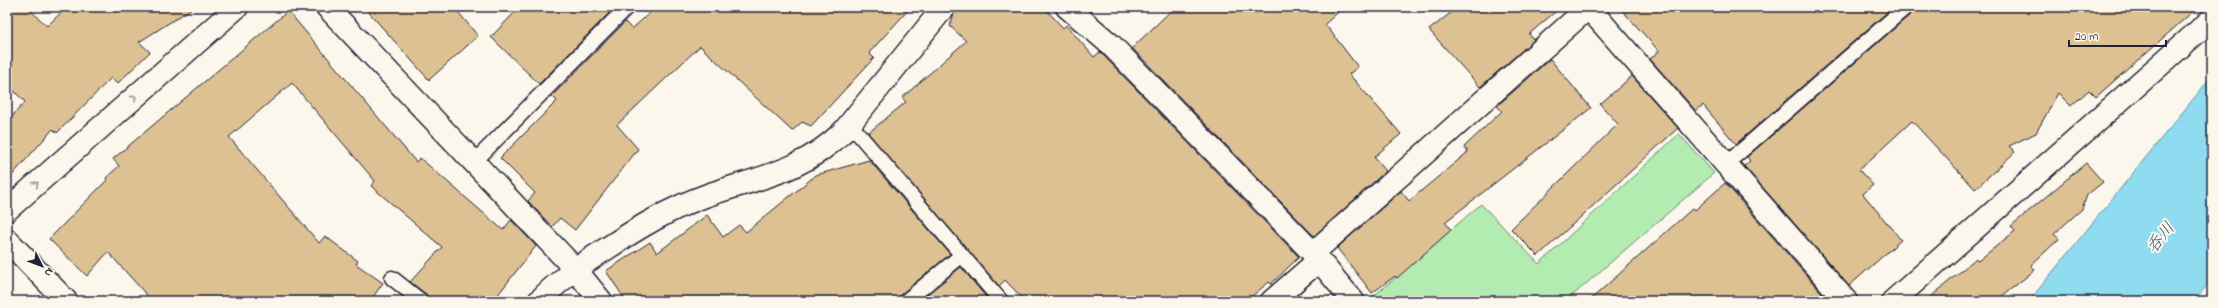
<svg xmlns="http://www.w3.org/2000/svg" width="2219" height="308" font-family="'Indie Flower','Klee One',sans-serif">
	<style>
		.green { fill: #b2ecb0; stroke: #6a8776 }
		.water { fill: #8fdbef; stroke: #6391a7 }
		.building { fill: #ddc192; stroke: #22223b }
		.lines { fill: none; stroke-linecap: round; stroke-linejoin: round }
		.lane-casing { stroke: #22223b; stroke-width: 17 }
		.street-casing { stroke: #22223b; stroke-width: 25 }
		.lane { stroke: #fbf7ec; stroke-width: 14 }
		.street { stroke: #fbf7ec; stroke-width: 22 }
		.oneway { stroke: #99979c }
		.labels { text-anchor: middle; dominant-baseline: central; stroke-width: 4; stroke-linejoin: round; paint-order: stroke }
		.water-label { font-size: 17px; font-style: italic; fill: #435a71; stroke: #fbf7ec }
	</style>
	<rect width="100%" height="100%" fill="#fbf7ec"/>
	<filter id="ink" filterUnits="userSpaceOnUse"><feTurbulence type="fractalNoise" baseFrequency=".025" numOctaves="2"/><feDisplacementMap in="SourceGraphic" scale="8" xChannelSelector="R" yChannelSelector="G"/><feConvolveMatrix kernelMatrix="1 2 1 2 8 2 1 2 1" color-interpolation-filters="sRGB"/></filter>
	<g filter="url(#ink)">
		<path class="green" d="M1679,134l35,39 -148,128h-198l113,-97 58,60z"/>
		<path class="water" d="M2212,76v203l-18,22h-165z"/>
		<g class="building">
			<path d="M7,7h20l20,19 20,-19h127l-55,35 11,10 -33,32 -6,-6 -54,55 -4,-4 -46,52v-59l18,-20 -18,-18z"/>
			<path d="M364,7h90l24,29 -49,44z"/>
			<path d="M520,7h89l3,3 -73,74 -48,-47z"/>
			<path d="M656,7h255l-42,46 5,5 -63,68 -9,-4 -10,9 -92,-85 -83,79 21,24 -63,81 -15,-12 -8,9 -24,-26 7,-8 -35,-35 57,-57 -5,-5 73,-74 7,7z"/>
			<path d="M956,7h88l19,21 3,-3 28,32 6,-5 2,2 197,203 -28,27 -2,-2 -23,19h-221l-20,-21 -6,6 -131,-153 38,-31 -4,-4 64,-57 -16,-15z"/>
			<path d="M1175,7h169l-19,17 33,43 -9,7 52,60 -27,23 12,14 -72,65 -182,-188z"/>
			<path d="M1458,7h103l-32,27 5,6 -54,47 -51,-57z"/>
			<path d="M1619,7h274l-157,137 -33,-39 -7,6 -46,-52 9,-8z"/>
			<path d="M1914,7h284l-102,90 -7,-7 -18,16 -13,-13 -22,40 -27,13 6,6 -40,37 -63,-68 -53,49 14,15 -10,9 38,46 -52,46 -105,-120 6,-5 -3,-4 165,-144z"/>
			<path d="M288,11l128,151 4,-4 83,72 8,-10 25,26 -43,55h-62l-5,-7 -16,-12 32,-35 -71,-61 4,-5 -83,-98 -63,54 90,106 6,-7 33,25 -2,3 27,19 -13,18h-218l-44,-49 -21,24 -38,-37 58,-59 -1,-2 13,-12 -6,-7z"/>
			<path d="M1550,59l41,49 -146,114 6,8 -54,48 -2,-2 -23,17 -35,-45 64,-57 8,10 59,-49 -4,-5 38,-36 -5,-5z"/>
			<path d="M1632,76l46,52 -140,128 -27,-27 107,-105 -18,-20z"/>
			<path d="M869,160l81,94 -49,40 -3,7h-272l-20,-30 44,-29 7,11 50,-38 16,22 16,-12 7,7 70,-57z"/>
			<path d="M2086,163l17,19 -16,13 -5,14 -28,25 5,5 -28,26 4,5 -39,31h-70l49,-42 3,2 37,-30 -4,-5z"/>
			<path d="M1725,183l104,118h-240l104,-93 2,2z"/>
			<path d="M961,267l25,30 -4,4h-63z"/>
		</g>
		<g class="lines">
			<defs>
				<g id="lane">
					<path d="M850,124l151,177"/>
					<path d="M473,163l154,-156"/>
					<path d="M1725,165l181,-158"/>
					<path d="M392,278l29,23"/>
					<path d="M906,301l56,-46"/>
				</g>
				<g id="street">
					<path d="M327,7l248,262 26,32"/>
					<path d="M1067,7l44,38 202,208 40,48"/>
					<path d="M1588,7l258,294"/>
					<path d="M7,210l230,-203"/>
					<path d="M7,240l59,61"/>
					<path d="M1313,253l276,-246"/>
					<path d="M539,301c20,-21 42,-36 67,-52 32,-21 63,-40 99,-53 54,-19 96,-23 139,-65l100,-124"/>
					<path d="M1272,301l47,-41"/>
					<path d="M1893,301l319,-282"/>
				</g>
			</defs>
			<use href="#lane" class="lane-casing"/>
			<use href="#street" class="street-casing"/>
			<use href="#lane" class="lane"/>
			<use href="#street" class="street"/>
		</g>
		<defs><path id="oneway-chevron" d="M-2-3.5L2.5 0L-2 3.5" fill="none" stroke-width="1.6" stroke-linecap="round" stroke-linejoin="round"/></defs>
		<g class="oneway">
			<use href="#oneway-chevron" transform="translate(134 98) rotate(-41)"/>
			<use href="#oneway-chevron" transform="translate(36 184) rotate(-41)"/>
		</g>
	</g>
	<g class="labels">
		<g class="water-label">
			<text transform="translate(2161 238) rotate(-51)">呑川</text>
		</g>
	</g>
	<rect width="2219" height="308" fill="none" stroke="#fbf7ec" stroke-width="24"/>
	<rect x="12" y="12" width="2195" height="284" fill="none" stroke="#22223b" stroke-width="1.5" filter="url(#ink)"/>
	<g transform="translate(42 266) rotate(132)" stroke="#fbf7ec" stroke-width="3" paint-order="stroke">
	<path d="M0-3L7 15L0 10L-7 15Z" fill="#22223b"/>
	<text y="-6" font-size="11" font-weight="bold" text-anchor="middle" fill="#22223b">N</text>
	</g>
	<path d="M2069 40v6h97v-6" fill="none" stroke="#22223b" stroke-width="2"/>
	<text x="2075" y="40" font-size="12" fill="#22223b" stroke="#fbf7ec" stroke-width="3" paint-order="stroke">20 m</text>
</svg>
